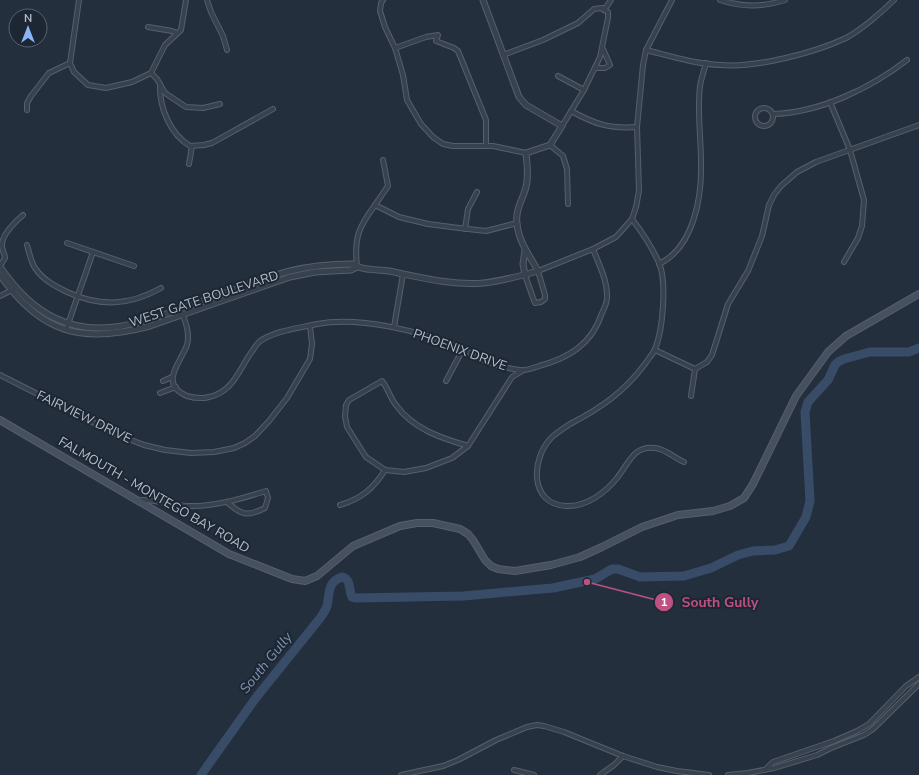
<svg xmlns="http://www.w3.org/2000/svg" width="919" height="775" font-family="'Nunito Sans',sans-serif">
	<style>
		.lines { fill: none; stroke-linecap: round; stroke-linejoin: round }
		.river { stroke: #394c67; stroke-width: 9 }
		.minor-casing { stroke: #565f6c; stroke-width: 6 }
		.tertiary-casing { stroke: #565f6c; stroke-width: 7 }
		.secondary-casing { stroke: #565f6c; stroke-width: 8 }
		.minor { stroke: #38414e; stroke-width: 4 }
		.tertiary { stroke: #38414e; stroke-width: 5 }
		.secondary { stroke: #465061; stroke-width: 6 }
		.labels { text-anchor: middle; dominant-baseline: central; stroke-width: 4; stroke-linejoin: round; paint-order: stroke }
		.street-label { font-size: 13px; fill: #b4bcc9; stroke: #1d2633 }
		.water-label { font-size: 14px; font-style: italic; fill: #7c92b1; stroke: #1d2633 }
		.leader { fill: none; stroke: #bd5182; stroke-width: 1.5 }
		.callout-dot { fill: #bd5182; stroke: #1d2633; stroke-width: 1.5 }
		.mark-label { font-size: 12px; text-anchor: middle; font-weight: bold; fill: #fff }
		.callout-label { font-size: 14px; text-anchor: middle; font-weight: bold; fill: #bd5182; stroke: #1d2633; stroke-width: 4; stroke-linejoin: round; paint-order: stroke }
	</style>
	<rect width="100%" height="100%" fill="#242f3e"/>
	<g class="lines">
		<path class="river" d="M201,775l54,-76 66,-82c2,-4 5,-7 6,-11 3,-13 0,-24 15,-29 10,3 6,12 10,20l3,1 108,-2 90,-8 42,-9 17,-10h6l22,8 44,-1 27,-8 27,-13 15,-4 22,-1 14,-4 17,-29 4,-16 -5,-89 3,-10 20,-22 7,-15 3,-3 6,-3 26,-7h39l10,-4"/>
		<defs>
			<g id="minor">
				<path d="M207,0l4,12 12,24 4,14"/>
				<path d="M383,0l-2,3 -1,8 5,16 10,21 8,27 4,25 14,24 12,13 10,7 10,2h40l33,7"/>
				<path d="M720,0c21,7 44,7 65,0"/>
				<path d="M604,10l7,-10"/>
				<path d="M148,27l24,4 5,2"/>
				<path d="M395,48l31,-11 12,-2 -2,6 18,7 4,3 28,69v25"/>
				<path d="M646,50c24,6 49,14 75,15 35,3 93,-12 125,-27 15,-8 36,-26 48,-38"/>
				<path d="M503,55l40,-15 35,-17 16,-14 8,-1 2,2"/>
				<path d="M70,63l4,9 14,13 18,3 26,-6 19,-9 14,-28 16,-15 5,-30"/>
				<path d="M70,63l9,-63"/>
				<path d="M595,68h10l5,-3 -7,-16"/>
				<path d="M151,73l6,6 8,14 21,14 17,1 17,-4"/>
				<path d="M558,76l26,14"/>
				<path d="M160,84c-1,23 10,50 30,62l14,-1 8,-2 61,-34"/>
				<path d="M830,102l20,48 14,50 -2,26 -4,12 -14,24"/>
				<circle cx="764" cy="117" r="9"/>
				<path d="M27,110v-7l4,-7 18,-23 21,-10"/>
				<path d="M571,111c24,13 38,18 66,16"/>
				<path d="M773,114c46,-1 98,-26 134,-54"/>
				<path d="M562,126l22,-36 16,-33 8,-39v-6l-4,-2"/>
				<path d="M550,145l13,11 4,13 1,35"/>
				<path d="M189,164l3,-18"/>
				<path d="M375,205l13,-19 -5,-26"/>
				<path d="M632,219c10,13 20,28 27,44 8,18 4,67 -4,86 -2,5 -7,10 -10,15 -21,28 -44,44 -75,60 -6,4 -14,9 -19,14 -20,21 -22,66 15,68 20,1 39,-13 51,-28 11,-13 16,-33 38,-30 11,1 19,10 29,14"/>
				<path d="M465,229l3,-20 9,-17"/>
				<path d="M67,243l67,23"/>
				<path d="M27,245c2,7 4,17 8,23 8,12 20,18 32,24 33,15 62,14 94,-4"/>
				<path d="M659,264c35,-17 43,-67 42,-102 0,-25 -4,-50 -1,-76 1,-7 4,-15 6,-23"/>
				<path d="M0,266l5,-8c0,-4 -3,-7 -3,-12 -1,-11 13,-24 21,-31"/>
				<path d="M357,267c-3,-29 1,-39 18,-62l24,12 29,7 31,4 27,3 31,-8"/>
				<path d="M525,275l8,23 2,5 6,-1 4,-3v-4l-7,-24 55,-22 23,-12 16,-18 4,-12 3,-16 -2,-64 6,-62 3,-15 26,-50"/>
				<path d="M0,296l16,-8"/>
				<path d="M182,313c4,10 8,21 5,32 -6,17 -29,39 0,51 7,2 15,3 22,1 25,-5 30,-29 44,-47 2,-3 4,-6 6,-8 14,-11 41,-14 58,-18 43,-8 103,7 144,24 7,3 13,8 19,11 13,5 27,10 40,11 6,1 13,-2 19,-4 30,-8 53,-22 63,-53 2,-4 5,-10 5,-15 1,-17 -8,-33 -14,-49"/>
				<path d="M394,327l9,-53"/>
				<path d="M66,330l27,-78"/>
				<path d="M655,350l40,19 12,-7 5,-7 16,-51 20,-33 14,-35 7,-31 5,-10 7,-9 16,-14 19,-10 103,-37"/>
				<path d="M0,375l118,60 26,10 21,5 26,3 23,-1 20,-4 11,-5 10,-7 14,-15 18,-23 23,-39 2,-15 -2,-18"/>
				<path d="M163,381l9,-4"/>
				<path d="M446,381l17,-32"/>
				<path d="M160,393l16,-6"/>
				<path d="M691,396l4,-27"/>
				<path d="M468,446l-16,12 -26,10 -22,4 -19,-2 -19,-13 -19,-30 -2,-11 1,-11 3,-5 33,-19c6,7 8,17 14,24 17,24 45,33 72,41l44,-69 10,-6"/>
				<path d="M138,500c17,-1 33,5 49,6 27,1 53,-7 79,-15l2,7 -3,10c-18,9 -24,7 -38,-6"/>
				<path d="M340,505c21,-6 34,-17 45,-35"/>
				<path d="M514,770l20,5"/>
				<path d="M765,770l8,-8 61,-21 23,-10 12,-7 37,-38 13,-9"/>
				<path d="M401,775l42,-9 15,-6 38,-20 31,-13 10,-2 7,1 20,6 59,24 34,11 20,4 32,4"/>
				<path d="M600,775l14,-10 9,-9"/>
				<path d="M728,775l20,-2 26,-5 43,-13 14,-7 33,-13 9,-6 46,-45"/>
			</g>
			<g id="tertiary">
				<path d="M0,267c16,22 32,41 57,52 44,21 93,1 135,-14 32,-11 65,-25 98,-34 20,-5 42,-7 63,-7 9,7 24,5 36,7 30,6 63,15 95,12 18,-2 36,-7 54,-12 -8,-15 -20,-30 -21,-48 -2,-13 6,-24 9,-36 3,-11 1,-23 0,-34l24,-8 12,-19 -36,-21 -7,-8 -36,-97"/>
				<path d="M0,275c41,59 82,69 150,51l140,-49 25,-5 36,-2 6,-3"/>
				<path d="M525,275l-2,-11 2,-14"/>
			</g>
			<path id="secondary" d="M0,420l229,134 63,25 13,2 12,-5 36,-30 47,-20 17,-3h16l27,6 8,5 5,6 12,20 6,6 7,3 17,2 36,-6 29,-8 22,-10 40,-20 36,-12 35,-4 17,-5 14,-8 9,-14 43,-88 32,-44 18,-16 73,-42"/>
		</defs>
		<use href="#minor" class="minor-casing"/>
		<use href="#tertiary" class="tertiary-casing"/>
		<use href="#secondary" class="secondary-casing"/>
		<use href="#minor" class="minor"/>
		<use href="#tertiary" class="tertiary"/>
		<use href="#secondary" class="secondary"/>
	</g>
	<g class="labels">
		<g class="street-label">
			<text transform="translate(204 299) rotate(-18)">WEST GATE BOULEVARD</text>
			<text transform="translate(460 350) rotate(20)">PHOENIX DRIVE</text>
			<text transform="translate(84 417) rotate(26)">FAIRVIEW DRIVE</text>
			<text transform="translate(154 495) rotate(30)">FALMOUTH - MONTEGO BAY ROAD</text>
		</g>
		<g class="water-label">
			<text transform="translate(266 663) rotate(-51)">South Gully</text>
		</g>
	</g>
	<path class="leader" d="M587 582L664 602"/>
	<g class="callout-dot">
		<circle cx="587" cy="582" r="4"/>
		<circle cx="664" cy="602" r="10"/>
	</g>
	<g class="mark-label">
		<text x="664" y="606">1</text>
	</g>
	<g class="callout-label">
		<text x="720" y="607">South Gully</text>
	</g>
	<g transform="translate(28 28)"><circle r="19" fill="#1d2633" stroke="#59626f"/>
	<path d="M0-3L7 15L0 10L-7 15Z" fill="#8ab4f8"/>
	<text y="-6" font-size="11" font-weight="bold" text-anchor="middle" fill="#b4bcc9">N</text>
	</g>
</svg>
